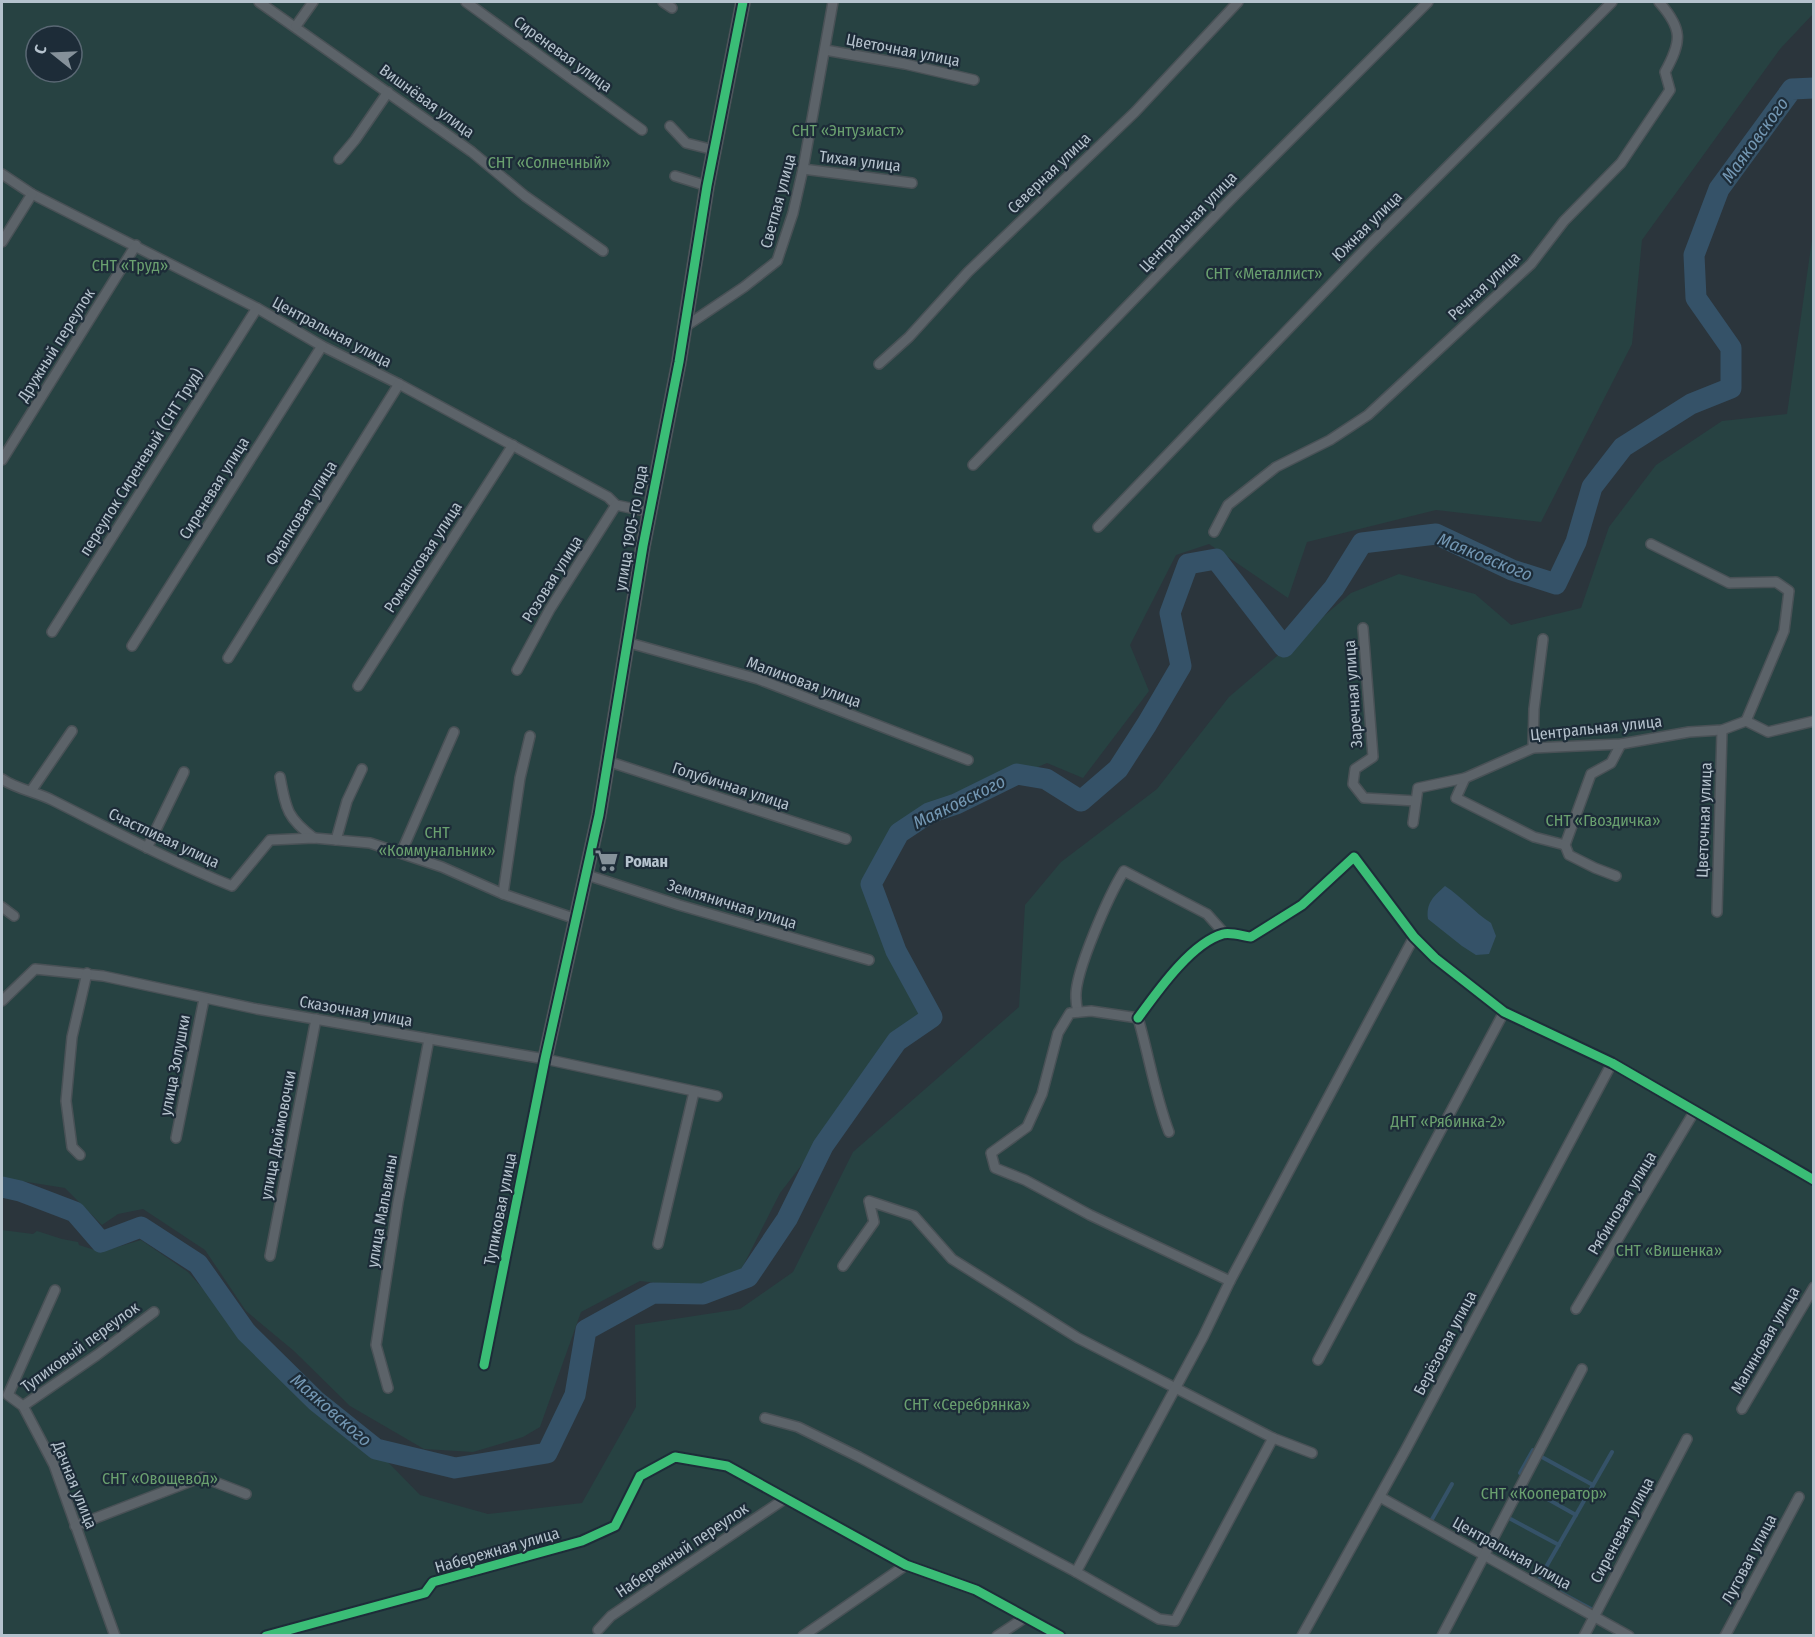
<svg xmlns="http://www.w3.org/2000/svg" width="1815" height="1637" font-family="'Fira Sans Condensed',sans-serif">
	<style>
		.green { fill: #274242; fill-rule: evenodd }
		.water { fill: #355268 }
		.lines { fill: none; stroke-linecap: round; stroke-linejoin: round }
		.stream { stroke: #355268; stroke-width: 4 }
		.river { stroke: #355268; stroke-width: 21 }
		.street-casing { stroke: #495156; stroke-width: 12 }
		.secondary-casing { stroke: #495156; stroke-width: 16 }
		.street { stroke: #5c6369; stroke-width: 9 }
		.secondary { stroke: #60676e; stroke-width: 14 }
		.cycleway-casing { stroke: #1d2c38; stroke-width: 13 }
		.cycleway { stroke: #3abd76; stroke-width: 9 }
		.labels { text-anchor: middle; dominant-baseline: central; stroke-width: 4.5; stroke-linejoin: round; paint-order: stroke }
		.street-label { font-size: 16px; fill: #b5c2cd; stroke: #1d2c38 }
		.park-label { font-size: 16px; fill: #6aa06f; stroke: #1d2c38 }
		.poi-label { font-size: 16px; font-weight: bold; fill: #b5c2cd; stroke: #1d2c38; text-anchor: start }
		.water-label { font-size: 18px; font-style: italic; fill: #7397b3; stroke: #1d2c38 }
	</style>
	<rect width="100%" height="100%" fill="#2b353c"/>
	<g class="green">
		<path d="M2,2h1811v12l-33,35 -138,191 -10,104 -91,178 -105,-12 -129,32 -19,56 -79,-54 -33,11 -46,90 19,46 -66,87 -36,-15 -118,50 -30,20 -28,51 61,133 -37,27 -115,149 -40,79 -50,15 -50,-6 -59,31 -41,115 -17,10 -50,15 -49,-3 -74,-43 -56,-55 -48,-40 -41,-61 -62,-41 -25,5 -16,11 -37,-37 -63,-10zM36,36h36v36h-36z"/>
		<path d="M1813,233v1402h-1811v-405l31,4 4,-3 25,8 16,3 1,3 22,7 40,-12 47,32 106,119 42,26 49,42 35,36 68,19 94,-11 54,-96 -1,-82 105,-16 53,-37 60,-120 166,-145 6,-102 36,-43 96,-73 72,-92 122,-104 48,-19 76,20 36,31 70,-17 28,-81 47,-62 66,-44 65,-7z"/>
	</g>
	<path class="water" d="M1445,886c17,11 29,26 46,37l5,13 -7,18 -13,1 -14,-9 -34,-27c-2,-16 5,-22 17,-33z"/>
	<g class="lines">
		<g class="stream">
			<path d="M1540,1456l53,29"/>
			<path d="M1520,1473l13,-23"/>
			<path d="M1544,1497l32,18"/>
			<path d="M1507,1517l52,28"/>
			<path d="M1431,1521l21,-37"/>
			<path d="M1538,1581l74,-129"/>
			<path d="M1556,1590l37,20"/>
		</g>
		<path class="river" d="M2,1187l18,4 55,21 26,30 40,-15 57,37 48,68 70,69 60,48 79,19 92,-15 28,-58 11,-65 67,-37 50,1 45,-17 39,-58 36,-73 74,-105 35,-24 -36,-66 -25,-67 28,-51 30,-20 27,-9 61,-30 29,5 35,22 37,-32 29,-45 34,-58 -11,-53 18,-49 28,-5 68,88 50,-59 28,-45 74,-9 76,36 44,14 20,-42 16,-55 31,-40 68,-43 40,-16v-40l-35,-50 -2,-43 25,-66 73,-100 22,-1"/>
		<defs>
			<g id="street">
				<path d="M259,2l213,150 53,44 78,55"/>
				<path d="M466,2l176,128"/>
				<path d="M663,2l9,6"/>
				<path d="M296,26l17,-24"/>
				<path d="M825,50l80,14 69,16"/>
				<path d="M670,126l16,17 28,7"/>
				<path d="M339,159l16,-19 33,-48"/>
				<path d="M803,169l109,14"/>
				<path d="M2,174l30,20 225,114 65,38 77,38 209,113 8,8 33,7"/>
				<path d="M675,176l32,10"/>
				<path d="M2,242l30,-48"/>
				<path d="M686,326l58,-39 33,-26 16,-48 10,-44 30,-167"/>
				<path d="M879,364l30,-27 59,-65 167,-160 103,-110"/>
				<path d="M2,460l134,-215"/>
				<path d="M973,465l262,-270 193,-193"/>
				<path d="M1098,527l273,-284 241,-241"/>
				<path d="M1214,532l14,-27 48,-38 54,-27 38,-25 163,-151 33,-43 57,-58 49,-73 -5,-18c17,-31 18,-43 -6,-70"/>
				<path d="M1651,544l78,39 47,-1 13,9 -5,40 -38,90"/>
				<path d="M1363,628l10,129 -18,12 -2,15 11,14 52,3"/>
				<path d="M52,632l205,-324"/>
				<path d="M626,642l132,37 210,81"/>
				<path d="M132,646l190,-300"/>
				<path d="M228,658l171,-274"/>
				<path d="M517,670l33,-61 66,-104"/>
				<path d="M358,686l155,-241"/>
				<path d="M1533,748l1,-39 9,-70"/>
				<path d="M607,761l239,78"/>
				<path d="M280,777c6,32 7,41 34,61"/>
				<path d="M1465,778l-9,20 78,39 31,8 26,-71 20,-11 10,-19"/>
				<path d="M2,779c14,10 34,13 50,21 60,30 118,61 180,86l38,-46 44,-2 56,5 72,24 61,27 73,25"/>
				<path d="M31,791l41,-60"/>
				<path d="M1413,823l5,-35 47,-10 68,-30 88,-4 68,-12 33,-2 24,-9 22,11 46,-11"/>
				<path d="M336,840l11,-39 15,-32"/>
				<path d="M1565,845l4,10 26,13 21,8"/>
				<path d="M147,848l37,-76"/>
				<path d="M401,853l53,-121"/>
				<path d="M587,875l92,30 190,55"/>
				<path d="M503,894l17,-116 10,-42"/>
				<path d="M2,907l12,9"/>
				<path d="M1717,912l5,-182"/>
				<path d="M2,1001l33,-32 68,7 154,33 288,50 172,37"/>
				<path d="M1078,1012c-1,-4 -2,-9 -2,-14 -2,-25 34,-105 48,-127l83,43 17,19"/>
				<path d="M1138,1018c19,-26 53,-75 85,-84 8,-2 20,2 28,3l51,-32 52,-48 60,80 21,21 69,54 108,51 202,117"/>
				<path d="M1169,1132c-14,-37 -20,-76 -31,-114l-47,-7 -21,2 -12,20 -16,61 -15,33 -36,26 4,15 30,12 65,35 140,66"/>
				<path d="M176,1138l28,-139"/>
				<path d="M80,1155l-8,-8 -6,-46 6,-64 15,-64"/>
				<path d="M658,1244l36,-152"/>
				<path d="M270,1256l46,-237"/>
				<path d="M843,1266l31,-44 -5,-21 45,15 38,43 126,79 195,100 39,15"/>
				<path d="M55,1290l-47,105 15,11 31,59 61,171"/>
				<path d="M1576,1309l118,-197"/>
				<path d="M1318,1360l186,-348"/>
				<path d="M484,1365l61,-306"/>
				<path d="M388,1388l-12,-43 22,-143 31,-163"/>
				<path d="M23,1406l74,-51 57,-43"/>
				<path d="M1742,1409l72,-122"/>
				<path d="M765,1418l33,9 61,30 217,115 83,47 16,2 98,-183"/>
				<path d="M1380,1497l249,139"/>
				<path d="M75,1526l127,-49 44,17"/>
				<path d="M1076,1572l127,-235 27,-56 184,-344"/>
				<path d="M598,1630l13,-14 175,-118"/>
				<path d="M266,1636l159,-43 8,-11 149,-41 33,-15 25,-50 35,-19 52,9 179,99 70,25 84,46"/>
				<path d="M803,1636l103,-71"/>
				<path d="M997,1636l29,-19"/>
				<path d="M1302,1636l104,-187 206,-386"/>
				<path d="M1442,1636l140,-267"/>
				<path d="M1584,1636l103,-197"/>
				<path d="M1725,1636l74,-139"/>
			</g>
			<path id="secondary" d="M545,1059l54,-244 44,-269 36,-184 28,-176 36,-184"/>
		</defs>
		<use href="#street" class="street-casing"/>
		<use href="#secondary" class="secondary-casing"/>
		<use href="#street" class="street"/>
		<use href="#secondary" class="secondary"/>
		<defs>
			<g id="cycleway">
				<path d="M1138,1018c19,-26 53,-75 85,-84 8,-2 20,2 28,3l51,-32 52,-48 60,80 21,21 69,54 108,51 202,117"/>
				<path d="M484,1365l61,-306 54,-244 44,-269 36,-184 28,-176 36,-184"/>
				<path d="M266,1636l159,-43 8,-11 149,-41 33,-15 25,-50 35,-19 52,9 179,99 70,25 84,46"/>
			</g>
		</defs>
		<use href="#cycleway" class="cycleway-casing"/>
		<use href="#cycleway" class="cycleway"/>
	</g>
	<defs>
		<symbol id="supermarket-bare" viewBox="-9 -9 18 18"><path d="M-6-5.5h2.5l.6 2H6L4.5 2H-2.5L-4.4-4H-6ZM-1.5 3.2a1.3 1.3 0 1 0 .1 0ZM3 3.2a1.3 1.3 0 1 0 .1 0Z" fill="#85919a" stroke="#1d2c38" stroke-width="2.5" paint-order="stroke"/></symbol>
	</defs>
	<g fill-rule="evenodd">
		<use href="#supermarket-bare" x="590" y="844" width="33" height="33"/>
	</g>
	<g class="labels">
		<g class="street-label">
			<text transform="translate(903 50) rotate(11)">Цветочная улица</text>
			<text transform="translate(563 54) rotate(36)">Сиреневая улица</text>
			<text transform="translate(427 101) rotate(36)">Вишнёвая улица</text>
			<text transform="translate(860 161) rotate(7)">Тихая улица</text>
			<text transform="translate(1049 173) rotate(-44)">Северная улица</text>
			<text transform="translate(778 201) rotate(-75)">Светлая улица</text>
			<text transform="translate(1188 222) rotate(-46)">Центральная улица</text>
			<text transform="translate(1367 226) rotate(-45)">Южная улица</text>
			<text transform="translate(1484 286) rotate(-43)">Речная улица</text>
			<text transform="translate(332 332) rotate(28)">Центральная улица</text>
			<text transform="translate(56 345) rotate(-58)">Дружный переулок</text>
			<text transform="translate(141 462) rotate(-58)">переулок Сиреневый (СНТ Труд)</text>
			<text transform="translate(214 488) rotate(-58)">Сиреневая улица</text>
			<text transform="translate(301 513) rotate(-58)">Фиалковая улица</text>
			<text transform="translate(631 528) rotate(-80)">улица 1905-го года</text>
			<text transform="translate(423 557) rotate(-57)">Ромашковая улица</text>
			<text transform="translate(552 579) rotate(-58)">Розовая улица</text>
			<text transform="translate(804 682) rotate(20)">Малиновая улица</text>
			<text transform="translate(1353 694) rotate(-94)">Заречная улица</text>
			<text transform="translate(1596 728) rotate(-6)">Центральная улица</text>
			<text transform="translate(731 786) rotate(18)">Голубичная улица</text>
			<text transform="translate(1704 820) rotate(-88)">Цветочная улица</text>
			<text transform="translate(164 838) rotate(25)">Счастливая улица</text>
			<text transform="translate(732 904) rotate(17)">Земляничная улица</text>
			<text transform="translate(356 1011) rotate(10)">Сказочная улица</text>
			<text transform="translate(175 1065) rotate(-79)">улица Золушки</text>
			<text transform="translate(278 1135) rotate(-79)">улица Дюймовочки</text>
			<text transform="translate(1622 1203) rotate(-59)">Рябиновая улица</text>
			<text transform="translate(500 1209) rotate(-79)">Тупиковая улица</text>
			<text transform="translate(382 1211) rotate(-80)">улица Мальвины</text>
			<text transform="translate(1765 1340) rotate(-60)">Малиновая улица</text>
			<text transform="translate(1445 1343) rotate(-62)">Берёзовая улица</text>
			<text transform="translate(80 1347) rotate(-36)">Тупиковый переулок</text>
			<text transform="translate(75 1485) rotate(68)">Дачная улица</text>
			<text transform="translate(1622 1530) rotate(-62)">Сиреневая улица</text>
			<text transform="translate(497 1550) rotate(-16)">Набережная улица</text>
			<text transform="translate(682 1550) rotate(-34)">Набережный переулок</text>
			<text transform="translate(1512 1553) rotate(29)">Центральная улица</text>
			<text transform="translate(1749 1559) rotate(-62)">Луговая улица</text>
		</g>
		<g class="park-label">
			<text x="848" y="130">СНТ «Энтузиаст»</text>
			<text x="549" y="162">СНТ «Солнечный»</text>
			<text x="130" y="265">СНТ «Труд»</text>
			<text x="1264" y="273">СНТ «Металлист»</text>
			<text x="1603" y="820">СНТ «Гвоздичка»</text>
			<text x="437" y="832">СНТ<tspan x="437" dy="18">«Коммунальник»</tspan></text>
			<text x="1448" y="1121">ДНТ «Рябинка-2»</text>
			<text x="1669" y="1250">СНТ «Вишенка»</text>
			<text x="967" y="1404">СНТ «Серебрянка»</text>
			<text x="160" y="1478">СНТ «Овощевод»</text>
			<text x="1544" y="1493">СНТ «Кооператор»</text>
		</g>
		<g class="poi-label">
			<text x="625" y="861">Роман</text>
		</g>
		<g class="water-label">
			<text transform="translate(1755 140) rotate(-54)">Маяковского</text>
			<text transform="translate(1485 557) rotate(22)">Маяковского</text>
			<text transform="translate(959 802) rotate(-26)">Маяковского</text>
			<text transform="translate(331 1410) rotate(41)">Маяковского</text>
		</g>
	</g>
	<rect width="1815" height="1637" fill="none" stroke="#b5c2cd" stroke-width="6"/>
	<g transform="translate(54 54) rotate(288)"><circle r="28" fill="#1d2c38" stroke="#5a6874" stroke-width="1.5"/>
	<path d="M0-4.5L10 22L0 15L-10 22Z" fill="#85919a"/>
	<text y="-9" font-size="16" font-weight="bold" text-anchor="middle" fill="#b5c2cd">С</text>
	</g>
</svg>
